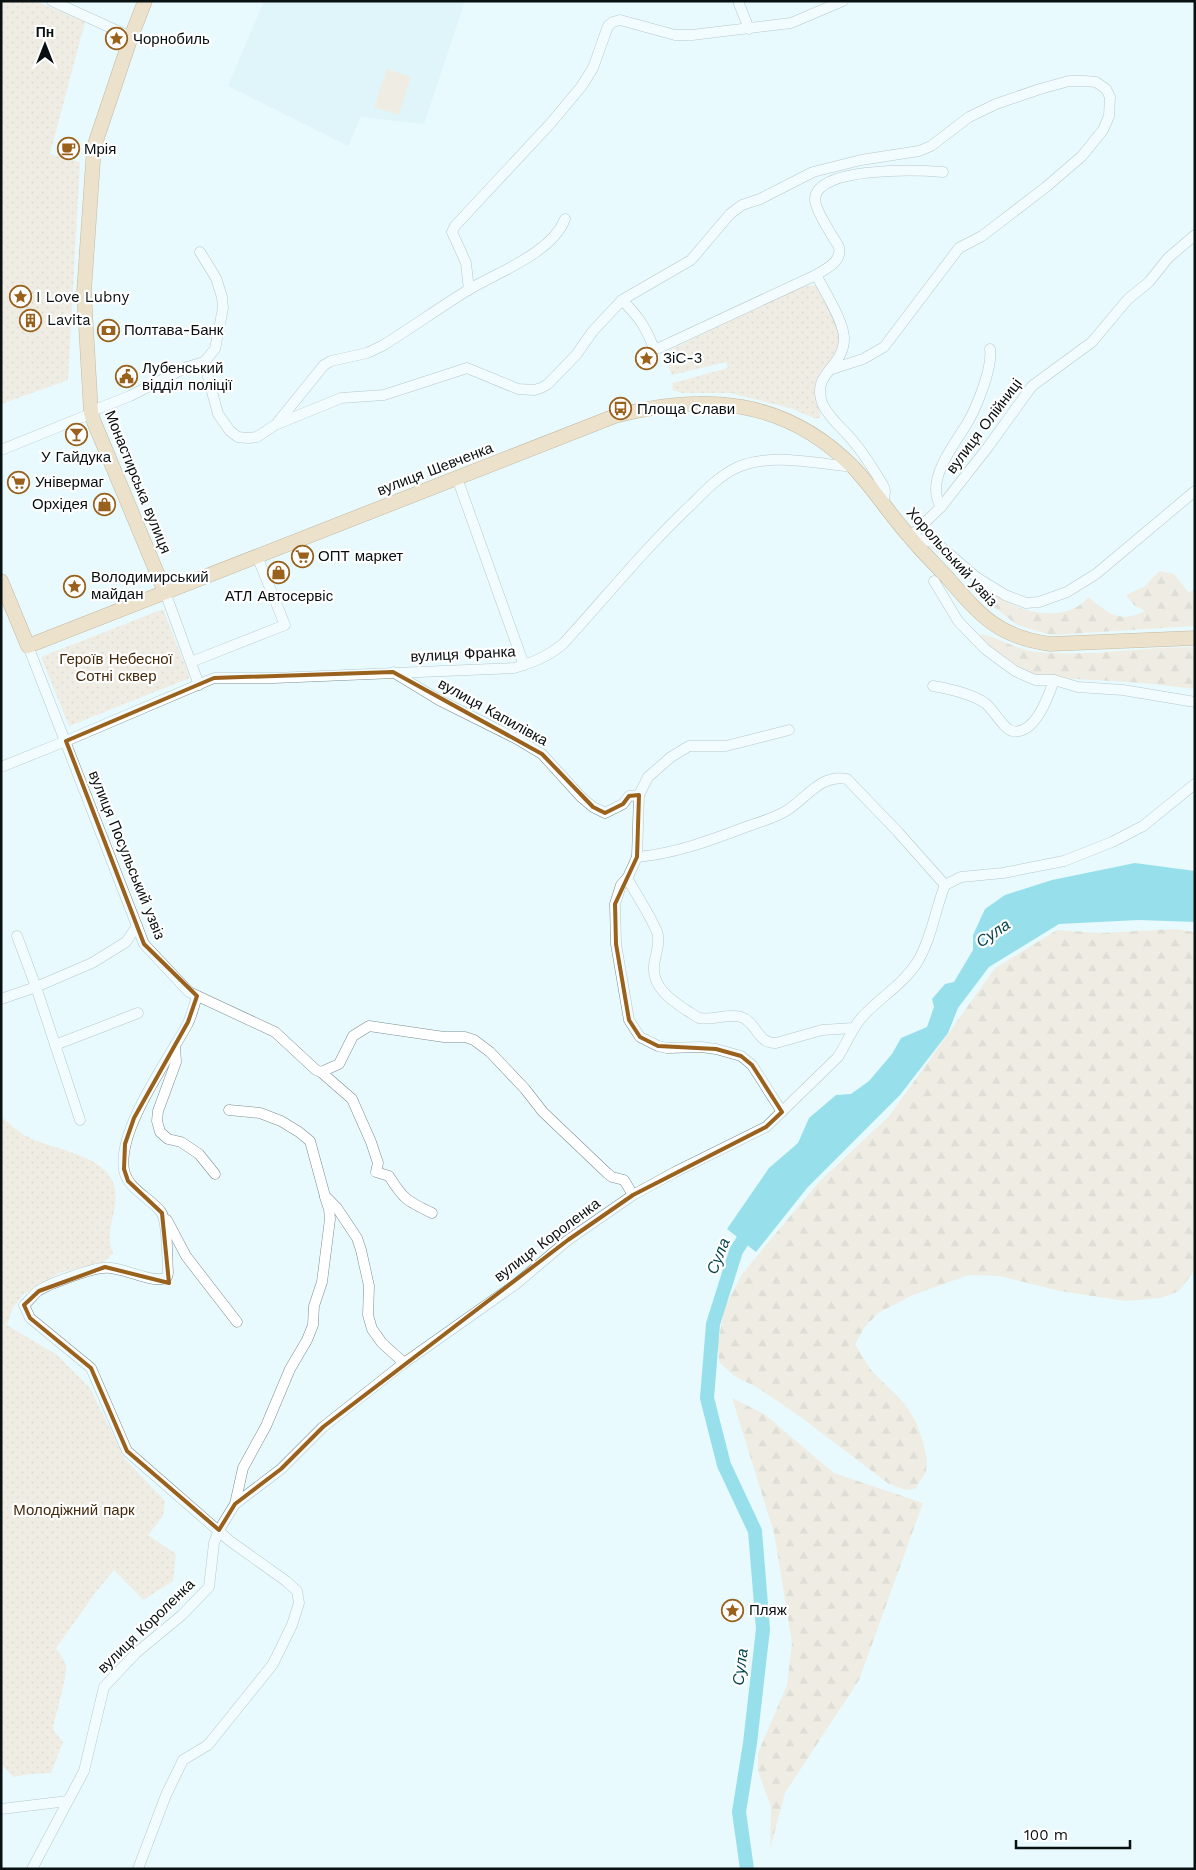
<svg xmlns="http://www.w3.org/2000/svg" width="1196" height="1870" font-family="'Work Sans',sans-serif">
	<style>
		.built { fill: #d5eff4 }
		.green { fill: #f8dec4 }
		.forest { fill: url(#forest-firs) }
		.park { fill: url(#park-dots) }
		.water { fill: #36c2d6 }
		.lines { fill: none; stroke-linecap: round; stroke-linejoin: round }
		.river { stroke: #36c2d6; stroke-width: 14 }
		.minor-casing { stroke: #7d8e91; stroke-width: 11 }
		.major-casing { stroke: #9a6b33; stroke-width: 15 }
		.minor { stroke: #fff; stroke-width: 10 }
		.major { stroke: #f1c48f; stroke-width: 14 }
		.marked { fill: none; stroke: #99611c; stroke-width: 4; stroke-linejoin: round }
		.labels { text-anchor: middle; dominant-baseline: central; stroke-width: 4.5; stroke-linejoin: round; paint-order: stroke }
		.poi-label { font-size: 15px; fill: #091011; stroke: #fff; text-anchor: start }
		.street-label { font-size: 15px; fill: #091011; stroke: #fff }
		.park-label { font-size: 15px; fill: #44290a; stroke: #fff }
		.water-label { font-size: 16px; font-style: italic; fill: #05444c; stroke: #fff }
	</style>
	<defs>
		<pattern id="forest-firs" width="22" height="20" patternUnits="userSpaceOnUse" patternTransform="scale(1.25)"><rect width="22" height="20" fill="#f8dec4"/><path d="M5 1l3.5 6h-7zM16 11l3.5 6h-7z" fill="#d3bda7"/></pattern>
		<pattern id="park-dots" width="8" height="8" patternUnits="userSpaceOnUse" patternTransform="scale(1.25)"><rect width="8" height="8" fill="#f8dec4"/><path d="M2 2h.1M6 6h.1" fill="none" stroke="#d3bda7" stroke-width="1.8" stroke-linecap="round"/></pattern>
	</defs>
	<rect width="100%" height="100%" fill="#e8fafd"/>
	<path class="built" d="M264,1h201l-41,123 -63,-7 -13,29 -120,-60z"/>
	<path class="green" d="M387,69l24,8 -12,38 -25,-8z"/>
	<g class="forest">
		<path d="M1159,571l15,3 14,18 7,-2v36l-144,9 -34,-10 -28,-22 -16,-16 -2,-4 5,-1c15,9 31,21 47,27 22,7 51,7 65,-12 21,16 30,27 57,14l-11,-6 -8,-10 18,-8z"/>
		<path d="M981,634c19,4 36,16 56,18 52,5 105,-5 158,-5v42l-52,-6 -99,-6 -28,-9 -21,-16 -15,-14z"/>
		<path d="M1175,929l20,3v338l-16,21 -18,7 -36,3 -65,-10 -61,-15 -30,-1 -56,20 -35,18 -14,15 -9,16 15,25 35,35 11,18 7,20 4,18 -1,12 -11,17 -9,1 -17,-6 -87,-66 -42,-29 -26,-13 -15,-14 -1,-18 6,-35 18,-35 76,-91 72,-68 105,-147 62,-38 44,3z"/>
		<path d="M732,1398l32,16 70,59 89,30 -64,177 -74,113 -15,56 1,-42 -13,-36v-18l29,-68 5,-42 -18,-110z"/>
	</g>
	<g class="park">
		<path d="M1,1h35l49,21 -35,132 30,8 -12,218 -67,24z"/>
		<path d="M815,285l6,5 19,39 -1,20 -6,11 -15,17 -3,9 6,31 -5,2 -26,-11 -60,-15h-48l-10,-3 1,-7 55,-15 -2,-6 -54,13 -8,-22 134,-66z"/>
		<path d="M163,609l27,69 -121,48 -28,-69z"/>
		<path d="M1,1117c8,6 16,14 25,19 26,14 79,18 88,49 7,23 -11,45 -1,68l-9,9 -45,11 -35,21 -11,14 -6,17 50,30 33,33 35,71 40,42 -2,15 -15,19 28,19 -3,27 -30,19 -29,-30 -18,22 -40,56c3,5 9,12 10,18 2,8 -11,51 -13,63l10,13 -12,31 -20,1 -18,3 -12,-13z"/>
	</g>
	<path class="water" d="M1135,863l60,8v51l-56,-2 -80,4 -70,43 -31,41 -10,25 -48,62 -93,93 -51,64 -29,-23 42,-61 29,-25 11,-25 27,-23 15,-1 18,-13 23,-27 9,-16 26,-11 7,-20 -2,-8 13,-15 9,-2 19,-32v-15l12,-26 20,-14 47,-15z"/>
	<g class="lines">
		<path class="river" d="M747,1869l-8,-57 11,-69 13,-114 -8,-98 -31,-66 -17,-67 6,-74 23,-73 16,-25"/>
		<defs>
			<g id="minor">
				<path d="M52,1l79,36"/>
				<path d="M738,1l11,28"/>
				<path d="M816,275c8,15 30,50 28,66 -2,28 -34,33 -21,64 6,12 15,20 24,29 12,13 22,28 31,43 2,4 7,9 7,14 0,3 -1,8 -2,11"/>
				<path d="M469,290l-3,-27 -14,-31 3,-6 95,-102 31,-37 12,-19 15,-42 5,-4 7,-2 55,15h17l99,-12 52,-22"/>
				<path d="M622,300c16,16 23,26 31,46l2,3 4,-1 157,-73c11,-7 26,-13 23,-28 -6,-10 -25,-39 -24,-48 1,-33 105,-29 128,-27"/>
				<path d="M204,362l14,52 12,17 8,6 10,1 9,-1 18,-12 66,-27 43,-3 83,-27 51,21 16,1 7,-2 7,-4 28,-29 17,-24 29,-31 69,-40 39,-46 12,-9 18,-6 53,-27 48,-12 58,-9 12,-5 38,-29 27,-13 44,-15 29,-8h16l11,1 10,7 4,8 -1,19 -6,14 -21,26 -36,31 -64,49 -23,12 -75,99 -21,12 -31,10"/>
				<path d="M278,422l46,-57 7,-4 36,-8 15,-7c29,-18 57,-38 86,-56 30,-18 84,-37 97,-71"/>
				<path d="M1,450l84,-34 12,-7 33,-13 57,-29 17,-5 11,-13 8,-41 -1,-11 -6,-19 -16,-26"/>
				<path d="M457,478l67,187"/>
				<path d="M941,507c-17,-27 14,-63 27,-85 9,-16 25,-55 22,-73"/>
				<path d="M910,537l31,-30 47,-60 44,-61 60,-44 36,-43 21,-17 19,-24 27,-23"/>
				<path d="M910,537l23,5 7,4 36,31 29,18 21,8 13,-1 28,-10 29,-18 99,-83"/>
				<path d="M934,581l24,40 27,28 30,22 20,9h19l24,7 45,3 72,12"/>
				<path d="M165,592l34,93"/>
				<path d="M28,646l116,298 45,48 86,40 41,38 5,2 18,-8 14,-28 16,-10 75,11h21l9,3 16,12 35,37 18,23 64,61 5,4 12,3 9,15"/>
				<path d="M191,662l94,-37 -28,-69"/>
				<path d="M393,672l46,28 78,39 25,15 39,43 12,10 12,6 18,-9 6,-8 10,-1 -2,62 -9,20 -7,8 -6,19 1,40 13,76 11,17 18,9 9,2 34,-1 15,2 25,7 11,9 30,47"/>
				<path d="M933,686c18,3 37,7 52,17 8,6 19,26 27,28 23,5 37,-36 42,-51"/>
				<path d="M1,767l65,-26 148,-63h60l240,-10c20,-6 33,-11 49,-24 43,-47 83,-97 129,-140 13,-13 27,-28 44,-36 33,-16 82,-4 117,-1"/>
				<path d="M639,795l9,-18 23,-20 18,-11h37l63,-16"/>
				<path d="M637,857c36,-3 72,-16 106,-29 14,-5 29,-9 43,-17 20,-12 35,-38 61,-32l51,53 47,53"/>
				<path d="M627,878c9,16 23,37 30,54 4,11 -2,22 -3,34 -2,21 17,34 32,44 4,2 9,6 13,8 14,3 28,-5 42,-1 16,5 16,27 35,26l46,-13 31,-2"/>
				<path d="M17,936l19,51 44,133"/>
				<path d="M1,999l35,-12 56,-24 34,-21 11,-16"/>
				<path d="M55,1045l83,-32"/>
				<path d="M175,1045l1,17 -18,49 -1,10 3,11 8,7 13,3 18,12 16,20"/>
				<path d="M321,1072l31,27 19,43 7,21 -2,9 13,4c14,23 18,25 43,37"/>
				<path d="M229,1110l31,3 21,8 18,11 11,9 15,55 12,12 20,30 4,12 8,36 -1,29 4,14 10,14 22,20"/>
				<path d="M167,1220l19,36 51,66"/>
				<path d="M235,1504l8,-36 23,-42 24,-57 17,-29 6,-15 1,-19 8,-24 8,-63 -1,-10 -4,-12"/>
				<path d="M1,1809l67,-8 16,-30 20,-84 32,-34 46,-38 27,-28 5,-44 5,-13 16,-26 46,-35 42,-42 81,-64 112,-79 52,-44 65,-45 42,-23 91,-45 72,-70c10,-16 15,-32 29,-45 17,-17 38,-30 51,-51 14,-24 17,-51 27,-76l16,-8 42,-4 61,-12 48,-19 31,-16 52,-42"/>
				<path d="M32,1869l36,-68"/>
				<path d="M138,1869l28,-74 17,-35 25,-15 65,-81 19,-39 7,-22 -2,-12 -11,-10 -56,-40 -103,-90 -36,-83 -61,-50 -6,-13c5,-4 9,-10 14,-14 10,-7 52,-22 65,-23 17,-3 52,18 64,9l1,-4c-1,-13 0,-51 -7,-61 -11,-15 -33,-22 -37,-42 -7,-40 44,-110 63,-145 5,-9 7,-20 10,-29"/>
			</g>
			<g id="major">
				<path d="M145,1l-14,36 -37,110 -10,145 7,121 3,9 71,170"/>
				<path d="M1,581l27,65 587,-230c90,-23 169,-18 238,51 21,22 37,48 57,70 11,14 24,26 36,39 33,38 51,61 104,68l145,-6"/>
			</g>
		</defs>
		<use href="#minor" class="minor-casing"/>
		<use href="#major" class="major-casing"/>
		<use href="#minor" class="minor"/>
		<use href="#major" class="major"/>
	</g>
	<path d="M0 0H1196V1870H0ZM393,672l149,82 51,53 12,6 18,-9 6,-8 10,-1 -2,62 -22,47 1,40 13,76 11,17 18,9 58,3 25,7 11,9 30,47 -16,15 -133,68 -65,45 -245,187 -42,42 -46,35 -16,26 -92,-79 -36,-83 -61,-50 -6,-13 15,-14 66,-24 64,16 -7,-70 -34,-32 -4,-12 1,-25 9,-26 54,-96 9,-26 -53,-52 -78,-203 148,-63z" fill="#e8fafd" fill-opacity=".55" fill-rule="evenodd"/>
	<path class="marked" d="M393,672l149,82 51,53 12,6 18,-9 6,-8 10,-1 -2,62 -22,47 1,40 13,76 11,17 18,9 58,3 25,7 11,9 30,47 -16,15 -133,68 -65,45 -245,187 -42,42 -46,35 -16,26 -92,-79 -36,-83 -61,-50 -6,-13 15,-14 66,-24 64,16 -7,-70 -34,-32 -4,-12 1,-25 9,-26 54,-96 9,-26 -53,-52 -78,-203 148,-63z"/>
	<defs>
		<symbol id="sight-ring" viewBox="-11 -11 22 22"><circle r="9.5" fill="#fff" stroke="#99611c" stroke-width="1.5"/><path d="M0-6L1.8-2.2L6-1.7L2.9 1.2L3.7 5.4L0 3.3L-3.7 5.4L-2.9 1.2L-6-1.7L-1.8-2.2Z" fill="#99611c"/></symbol>
		<symbol id="cafe-ring" viewBox="-11 -11 22 22"><circle r="9.5" fill="#fff" stroke="#99611c" stroke-width="1.5"/><path d="M-5.5-4.5H6V0H3Q3 3.5 0 3.5H-2.5Q-5.5 3.5-5.5 0ZM3-3.2v2h1.7v-2ZM-6 4.5H4V6H-6Z" fill="#99611c"/></symbol>
		<symbol id="building-ring" viewBox="-11 -11 22 22"><circle r="9.5" fill="#fff" stroke="#99611c" stroke-width="1.5"/><path d="M-4-6H4V6H1V3H-1V6H-4ZM-2.5-4.3h1.7v1.8h-1.7ZM.8-4.3h1.7v1.8H.8ZM-2.5-1h1.7V.8h-1.7ZM.8-1h1.7V.8H.8Z" fill="#99611c"/></symbol>
		<symbol id="bank-ring" viewBox="-11 -11 22 22"><circle r="9.5" fill="#fff" stroke="#99611c" stroke-width="1.5"/><path d="M-6-4H6V4H-6ZM0-2.3a2.3 2.3 0 1 0 0 4.6a2.3 2.3 0 1 0 0-4.6Z" fill="#99611c"/></symbol>
		<symbol id="civic-ring" viewBox="-11 -11 22 22"><circle r="9.5" fill="#fff" stroke="#99611c" stroke-width="1.5"/><path d="M-.6-6.5H3V-4.5H.6V-3L4-1V1h2V6H-6V1h2V-1L-.6-3ZM-1.2 2.5V6h2.4V2.5Z" fill="#99611c"/></symbol>
		<symbol id="bus-ring" viewBox="-11 -11 22 22"><circle r="9.5" fill="#fff" stroke="#99611c" stroke-width="1.5"/><path d="M-5-6H5V4H4V6H2V4H-2V6H-4V4H-5ZM-3.5-4V0h7V-4ZM-3.5 1.2v1.5H-2V1.2ZM2 1.2v1.5H3.5V1.2Z" fill="#99611c"/></symbol>
		<symbol id="bar-ring" viewBox="-11 -11 22 22"><circle r="9.5" fill="#fff" stroke="#99611c" stroke-width="1.5"/><path d="M-6-5H6L.8 .8V4.5H3.5V6h-7V4.5H-.8V.8Z" fill="#99611c"/></symbol>
		<symbol id="supermarket-ring" viewBox="-11 -11 22 22"><circle r="9.5" fill="#fff" stroke="#99611c" stroke-width="1.5"/><path d="M-6-5.5h2.5l.6 2H6L4.5 2H-2.5L-4.4-4H-6ZM-1.5 3.2a1.3 1.3 0 1 0 .1 0ZM3 3.2a1.3 1.3 0 1 0 .1 0Z" fill="#99611c"/></symbol>
		<symbol id="shop-ring" viewBox="-11 -11 22 22"><circle r="9.5" fill="#fff" stroke="#99611c" stroke-width="1.5"/><path d="M-5-2.5h2.3a2.7 3.5 0 0 1 5.4 0H5L5.5 6h-11ZM-1.5-2.5h3a1.5 2.3 0 0 0-3 0Z" fill="#99611c"/></symbol>
	</defs>
	<g fill-rule="evenodd">
		<use href="#sight-ring" x="104" y="26" width="25" height="25"/>
		<use href="#cafe-ring" x="56" y="136" width="25" height="25"/>
		<use href="#sight-ring" x="8" y="284" width="25" height="25"/>
		<use href="#building-ring" x="18" y="308" width="25" height="25"/>
		<use href="#bank-ring" x="96" y="318" width="25" height="25"/>
		<use href="#sight-ring" x="634" y="346" width="25" height="25"/>
		<use href="#civic-ring" x="114" y="364" width="25" height="25"/>
		<use href="#bus-ring" x="608" y="396" width="25" height="25"/>
		<use href="#bar-ring" x="64" y="422" width="25" height="25"/>
		<use href="#supermarket-ring" x="6" y="470" width="25" height="25"/>
		<use href="#shop-ring" x="92" y="492" width="25" height="25"/>
		<use href="#supermarket-ring" x="290" y="544" width="25" height="25"/>
		<use href="#shop-ring" x="266" y="560" width="25" height="25"/>
		<use href="#sight-ring" x="62" y="574" width="25" height="25"/>
		<use href="#sight-ring" x="720" y="1598" width="25" height="25"/>
	</g>
	<g class="labels">
		<g class="poi-label">
			<text x="133" y="39">Чорнобиль</text>
			<text x="84" y="149">Мрія</text>
			<text x="36" y="297">I Love Lubny</text>
			<text x="47" y="320">Lavita</text>
			<text x="124" y="330">Полтава-Банк</text>
			<text x="663" y="358">ЗіС-3</text>
			<text x="142" y="368">Лубенський<tspan x="142" dy="17">відділ поліції</tspan></text>
			<text x="637" y="409">Площа Слави</text>
			<text x="76" y="457" text-anchor="middle">У Гайдука</text>
			<text x="35" y="482">Універмаг</text>
			<text x="88" y="504" text-anchor="end">Орхідея</text>
			<text x="318" y="556">ОПТ маркет</text>
			<text x="91" y="577">Володимирський<tspan x="91" dy="17">майдан</tspan></text>
			<text x="279" y="596" text-anchor="middle">АТЛ Автосервіс</text>
			<text x="749" y="1610">Пляж</text>
		</g>
		<g class="street-label">
			<text transform="translate(984 426) rotate(-53)">вулиця Олійниці</text>
			<text transform="translate(435 469) rotate(-21)">вулиця Шевченка</text>
			<text transform="translate(138 482) rotate(68)">Монастирська вулиця</text>
			<text transform="translate(952 557) rotate(48)">Хорольський узвіз</text>
			<text transform="translate(463 654) rotate(-3)">вулиця Франка</text>
			<text transform="translate(493 712) rotate(29)">вулиця Капилівка</text>
			<text transform="translate(127 855) rotate(68)">вулиця Посульський узвіз</text>
			<text transform="translate(547 1240) rotate(-37)">вулиця Короленка</text>
			<text transform="translate(146 1626) rotate(-44)">вулиця Короленка</text>
		</g>
		<g class="park-label">
			<text x="116" y="659">Героїв Небесної<tspan x="116" dy="17">Сотні сквер</tspan></text>
			<text x="74" y="1510">Молодіжний парк</text>
		</g>
		<g class="water-label">
			<text transform="translate(993 933) rotate(-34)">Сула</text>
			<text transform="translate(718 1256) rotate(-68)">Сула</text>
			<text transform="translate(740 1667) rotate(-83)">Сула</text>
		</g>
	</g>
	<rect width="1196" height="1870" fill="none" stroke="#091011" stroke-width="5"/>
	<g transform="translate(45 45)" stroke="#ffffff" stroke-width="4" paint-order="stroke">
	<path d="M0-4L9 19L0 12L-9 19Z" fill="#091011"/>
	<text y="-8" font-size="14" font-weight="bold" text-anchor="middle" fill="#091011">Пн</text>
	</g>
	<path d="M1016 1840v8h114v-8" fill="none" stroke="#091011" stroke-width="2.5"/>
	<text x="1024" y="1840" font-size="15" fill="#091011" stroke="#ffffff" stroke-width="4" paint-order="stroke">100 m</text>
</svg>
